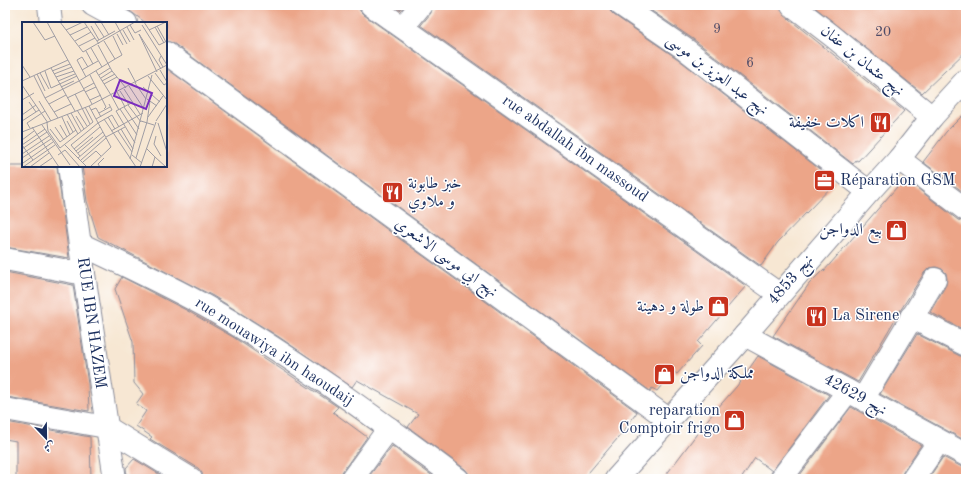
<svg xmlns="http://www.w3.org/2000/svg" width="971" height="484" font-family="'Old Standard TT',Amiri,serif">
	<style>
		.building { fill: #eca588 }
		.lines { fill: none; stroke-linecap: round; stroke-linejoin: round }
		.minor-casing { stroke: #898b98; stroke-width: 24 }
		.tertiary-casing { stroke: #898b98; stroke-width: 24 }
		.minor { stroke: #fff; stroke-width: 22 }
		.tertiary { stroke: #fff; stroke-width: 22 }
		.labels { text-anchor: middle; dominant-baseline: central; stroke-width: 3; stroke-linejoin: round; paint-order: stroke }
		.number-label { font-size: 14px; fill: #4f4c68 }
		.street-label { font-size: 16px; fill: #1b2f5e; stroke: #fff }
		.poi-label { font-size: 16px; fill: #1b2f5e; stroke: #fff; text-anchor: end }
		.inset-road { fill: none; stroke: #9f9da4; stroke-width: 1 }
		.view { fill: #7b2cbf; fill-opacity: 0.15; stroke: #7b2cbf; stroke-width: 2 }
		.inset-edge { fill: none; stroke: #1b2f5e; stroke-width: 2 }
	</style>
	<rect width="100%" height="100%" fill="#fff"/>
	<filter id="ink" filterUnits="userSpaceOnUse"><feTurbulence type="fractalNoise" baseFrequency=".025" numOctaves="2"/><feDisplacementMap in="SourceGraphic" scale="8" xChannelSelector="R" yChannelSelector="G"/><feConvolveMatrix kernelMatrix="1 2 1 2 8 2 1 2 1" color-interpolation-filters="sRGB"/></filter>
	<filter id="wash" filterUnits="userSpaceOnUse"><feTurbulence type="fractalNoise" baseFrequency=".012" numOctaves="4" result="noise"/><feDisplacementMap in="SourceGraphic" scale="16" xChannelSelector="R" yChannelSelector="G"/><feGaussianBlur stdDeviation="0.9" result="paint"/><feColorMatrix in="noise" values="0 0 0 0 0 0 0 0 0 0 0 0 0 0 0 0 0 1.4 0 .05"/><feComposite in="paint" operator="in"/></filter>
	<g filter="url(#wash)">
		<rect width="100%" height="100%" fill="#f7e7d3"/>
		<g id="blocks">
			<g class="building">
				<path d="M122,5h237l1,6 4,4 382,271 -48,56 4,4 -25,28 -4,-3 -16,20 -5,-3 -2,3 -477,-348 -7,-2v-18h-20z"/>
				<path d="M393,5h12l-5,5z"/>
				<path d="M433,5h176l1,6 4,4 64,44 158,123 -58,60 -17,24 -340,-241 10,-12z"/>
				<path d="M643,5h137l1,5 3,5 120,96 -46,50 -2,-1 -3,4 -160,-125z"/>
				<path d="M812,5h154v46l-44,42z"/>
				<path d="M166,68l471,344 -14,20 -40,47h-113l-1,-5 -4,-5 -57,-42 10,-13 -61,-34 -5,7 -73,-50 -66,-41 -115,-59 -11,-36 -5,-35h84z"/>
				<path d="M966,112v82l-43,-32 23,-30z"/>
				<path d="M5,166h52l12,92 -64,-11z"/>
				<path d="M903,180l3,3 2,-2 50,39 8,2v109l-36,-19 16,-27 1,-6 -1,-6 -4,-4 -6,-2 -7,1 -5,5 -24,38 -42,71 -85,-46 36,-52 14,-14 1,1z"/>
				<path d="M5,272l68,13 15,99 1,27 -82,-14v-5h-2z"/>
				<path d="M122,277l64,33 47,27 105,70 -5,5 34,25 -25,35 -2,7h-137l-1,-6 -4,-5 -48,-29 2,-2 -16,-11 10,-15 -10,-7 7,-10 -9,-11 -1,-41 -18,-53z"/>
				<path d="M917,334l43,22 6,1v84l-86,-47z"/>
				<path d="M758,356l71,39 -57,76 -17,-13 -14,21h-78l45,-60 29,-33z"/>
				<path d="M851,407l70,38 -18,27 -2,7h-104z"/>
				<path d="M6,422l84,15 1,42h-75v-38l-11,-2z"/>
				<path d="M392,446l28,21 17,12h-70z"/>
				<path d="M943,457l17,9 6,1v12h-38z"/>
				<path d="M134,459l33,20h-40l-1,-11z"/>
			</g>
		</g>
	</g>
	<g filter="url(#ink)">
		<use href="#blocks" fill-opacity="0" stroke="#898b98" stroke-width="1"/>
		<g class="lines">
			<defs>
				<g id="minor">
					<path d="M49,5l2,18"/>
					<path d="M93,5l33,18"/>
					<path d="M371,5l408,289"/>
					<path d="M621,5l64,44 184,143"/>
					<path d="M792,5l39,30 101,82"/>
					<path d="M403,27l18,-22"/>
					<path d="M166,53l502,366"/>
					<path d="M899,159l67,51"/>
					<path d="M69,166l15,108 31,205"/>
					<path d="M80,244c43,20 86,40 127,63 88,51 170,112 251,172"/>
					<path d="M5,259l79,15"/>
					<path d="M911,317l55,28"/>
					<path d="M745,335l221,120"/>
					<path d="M863,399l72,-120"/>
					<path d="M5,409l101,18 85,52"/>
					<path d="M352,479l37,-51"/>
					<path d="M781,479l67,-88"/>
					<path d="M913,479l26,-38"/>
				</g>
				<path id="tertiary" d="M616,479l129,-144 124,-143 30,-33 33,-42 34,-37"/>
			</defs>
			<use href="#minor" class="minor-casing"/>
			<use href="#tertiary" class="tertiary-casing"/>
			<use href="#minor" class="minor"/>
			<use href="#tertiary" class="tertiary"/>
		</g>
	</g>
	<defs>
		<symbol id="restaurant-square" viewBox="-11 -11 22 22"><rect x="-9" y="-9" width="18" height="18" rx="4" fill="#c8321e" stroke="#fff"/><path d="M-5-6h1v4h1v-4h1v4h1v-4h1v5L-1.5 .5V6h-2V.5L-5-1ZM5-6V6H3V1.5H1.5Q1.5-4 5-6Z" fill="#fff"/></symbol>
		<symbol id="office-square" viewBox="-11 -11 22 22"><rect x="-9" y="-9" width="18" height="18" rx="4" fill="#c8321e" stroke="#fff"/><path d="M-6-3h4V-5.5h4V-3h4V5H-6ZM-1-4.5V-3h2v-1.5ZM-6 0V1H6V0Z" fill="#fff"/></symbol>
		<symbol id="shop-square" viewBox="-11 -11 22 22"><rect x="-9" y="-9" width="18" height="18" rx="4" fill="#c8321e" stroke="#fff"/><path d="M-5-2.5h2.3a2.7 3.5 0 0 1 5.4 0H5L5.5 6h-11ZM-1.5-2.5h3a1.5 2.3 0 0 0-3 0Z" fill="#fff"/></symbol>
	</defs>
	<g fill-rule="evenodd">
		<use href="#restaurant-square" x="868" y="110" width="25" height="25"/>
		<use href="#office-square" x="812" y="168" width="25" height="25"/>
		<use href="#restaurant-square" x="380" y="180" width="25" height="25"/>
		<use href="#shop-square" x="884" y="218" width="25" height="25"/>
		<use href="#shop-square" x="706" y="294" width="25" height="25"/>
		<use href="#restaurant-square" x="804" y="304" width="25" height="25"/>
		<use href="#shop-square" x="652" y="362" width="25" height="25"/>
		<use href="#shop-square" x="722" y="408" width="25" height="25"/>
	</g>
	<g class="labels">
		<g class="number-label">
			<text x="717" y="29">9</text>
			<text x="883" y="32">20</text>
			<text x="750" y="63">6</text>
		</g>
		<g class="street-label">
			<text transform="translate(862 61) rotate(39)">نهج عثمان بن عفان</text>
			<text transform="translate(717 75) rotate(37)">نهج عبد العزيز بن موسى</text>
			<text transform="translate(575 149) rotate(35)">rue abdallah ibn massoud</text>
			<text transform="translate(446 258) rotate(36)">نهج ابي موسى الاشعري</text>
			<text transform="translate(791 280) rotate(-49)">نهج 4853</text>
			<text transform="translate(91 323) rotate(82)">RUE IBN HAZEM</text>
			<text transform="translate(274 352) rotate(33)">rue mouawiya ibn haoudaij</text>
			<text transform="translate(855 395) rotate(29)">نهج 42629</text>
		</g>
		<g class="poi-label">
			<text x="864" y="123">اكلات خفيفة</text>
			<text x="840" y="181" text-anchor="start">Réparation GSM</text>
			<text x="408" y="184" text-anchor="start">خبز طابونة<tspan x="408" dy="18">و ملاوي</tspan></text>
			<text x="882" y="230">بيع الدواجن</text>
			<text x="704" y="307">طولة و دهينة</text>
			<text x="832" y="316" text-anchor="start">La Sirene</text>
			<text x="680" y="374" text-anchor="start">مملكة الدواجن</text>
			<text x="720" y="411">reparation<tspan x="720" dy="18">Comptoir frigo</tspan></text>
		</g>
	</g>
	<g transform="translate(22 22)">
		<rect width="145" height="145" fill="#f7e7d3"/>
		<path class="inset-road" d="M11,0l12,18 10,-4M25,0l45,82M38,0l23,30 52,-30M62,0l15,22M79,0l8,13M93,0l12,22M122,0l15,23 8,-4M73,1l9,14M108,3l5,8 6,-3M120,3l25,40M69,4l8,14M135,4l9,16M105,5l7,13M133,5l9,16M44,8l17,-8M101,8l7,12M127,8l17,-8M95,12l6,11M48,13l17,-8M91,14l9,19 -7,4M53,19l16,-9M75,19l18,-10M76,23l14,26 14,17M57,24l16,-8M69,26l11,19M64,29l7,13M139,34l-2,4 4,7M0,43l8,12M29,46l24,43M106,46l8,15M60,48l16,-9M138,48l7,12M23,49l6,17 26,-12M30,49l18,-7M74,49l15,24M135,50l-18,-38 22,35M18,51l9,16M133,51l9,12 3,-2M15,52l8,17M32,52l18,-7M68,53l16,32 -2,2M77,53l11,-7M12,54l11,22M126,54l19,24M34,55l18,-6M64,55l-9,-17 5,-3 6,10M79,56l11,-7M0,59l46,-21M36,59l17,-7M57,59l36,-22 -11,-18M80,59l13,-7M113,61l11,16M82,62l13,-7M0,63l26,38M107,64l15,23M39,65l13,-6M121,65l17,15M61,67l11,-6M102,67l16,25M98,69l9,14M63,70l11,-5M95,70l8,15M53,72l15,30M89,73l8,15M45,76l17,-8M125,77l10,7M0,78l12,-7M68,78l11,-5M17,79l12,20M7,80l7,10M111,80l-17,9 19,32M27,82l17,-9M106,83l13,17M67,84l22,41 -21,20M102,85l15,22M98,87l17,26M55,88l10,16M69,88l5,-2 5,9M32,90l17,-8M49,91l10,18M77,91l11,-6M45,92l11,20M0,93l14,-10M54,94l8,13M40,95l8,18M86,95l7,12M126,95l15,-21M36,96l-13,-20 34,-17M74,97l16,-9 -3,-6M82,97l32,48M0,99l17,-11M45,99l6,11M119,99l13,4M134,99l11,-17M25,101l1,8 12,17 33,-26 -8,-15M76,101l14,-8 7,12M136,101l9,29M20,103l28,40M38,103l7,12M10,105l27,40M33,105l9,13M8,106l-3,-5 18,-12M28,107l10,13 16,-12M99,107l12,20M89,109l32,-18M96,109l14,21M0,110l67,-26 78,-41M134,114l-2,8 7,12M84,115l19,-10M0,118l12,-9M43,123l22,22M124,126l9,9 -3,10M0,127l25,-17M52,127l26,-22M54,129l17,-14M56,131l25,-21M0,132l27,-18M36,133l7,-5 15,17M110,133l10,8M58,134l-9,-11 27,-22M133,135l11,10M0,136l29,-19M56,136l27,-23M114,136l11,-36 3,-21M108,137l22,-84M11,138l-11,-15 23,-16M59,138l25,-22M61,140l13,-11 5,5M1,141l30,-21M1,145l32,-22M8,145l19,-14M17,145l13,-9M78,145l-2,-3 6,-6M118,145l16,-45"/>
		<path class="view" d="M98,58l32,13 -6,16 -32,-13z"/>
		<rect width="145" height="145" class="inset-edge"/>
	</g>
	<rect width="971" height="484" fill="none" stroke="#fff" stroke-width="20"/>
	<g transform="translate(46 438) rotate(158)" stroke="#ffffff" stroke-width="3" paint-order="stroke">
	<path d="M0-3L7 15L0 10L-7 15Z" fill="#1b2f5e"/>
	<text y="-6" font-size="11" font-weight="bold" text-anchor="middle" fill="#1b2f5e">ش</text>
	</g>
</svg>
